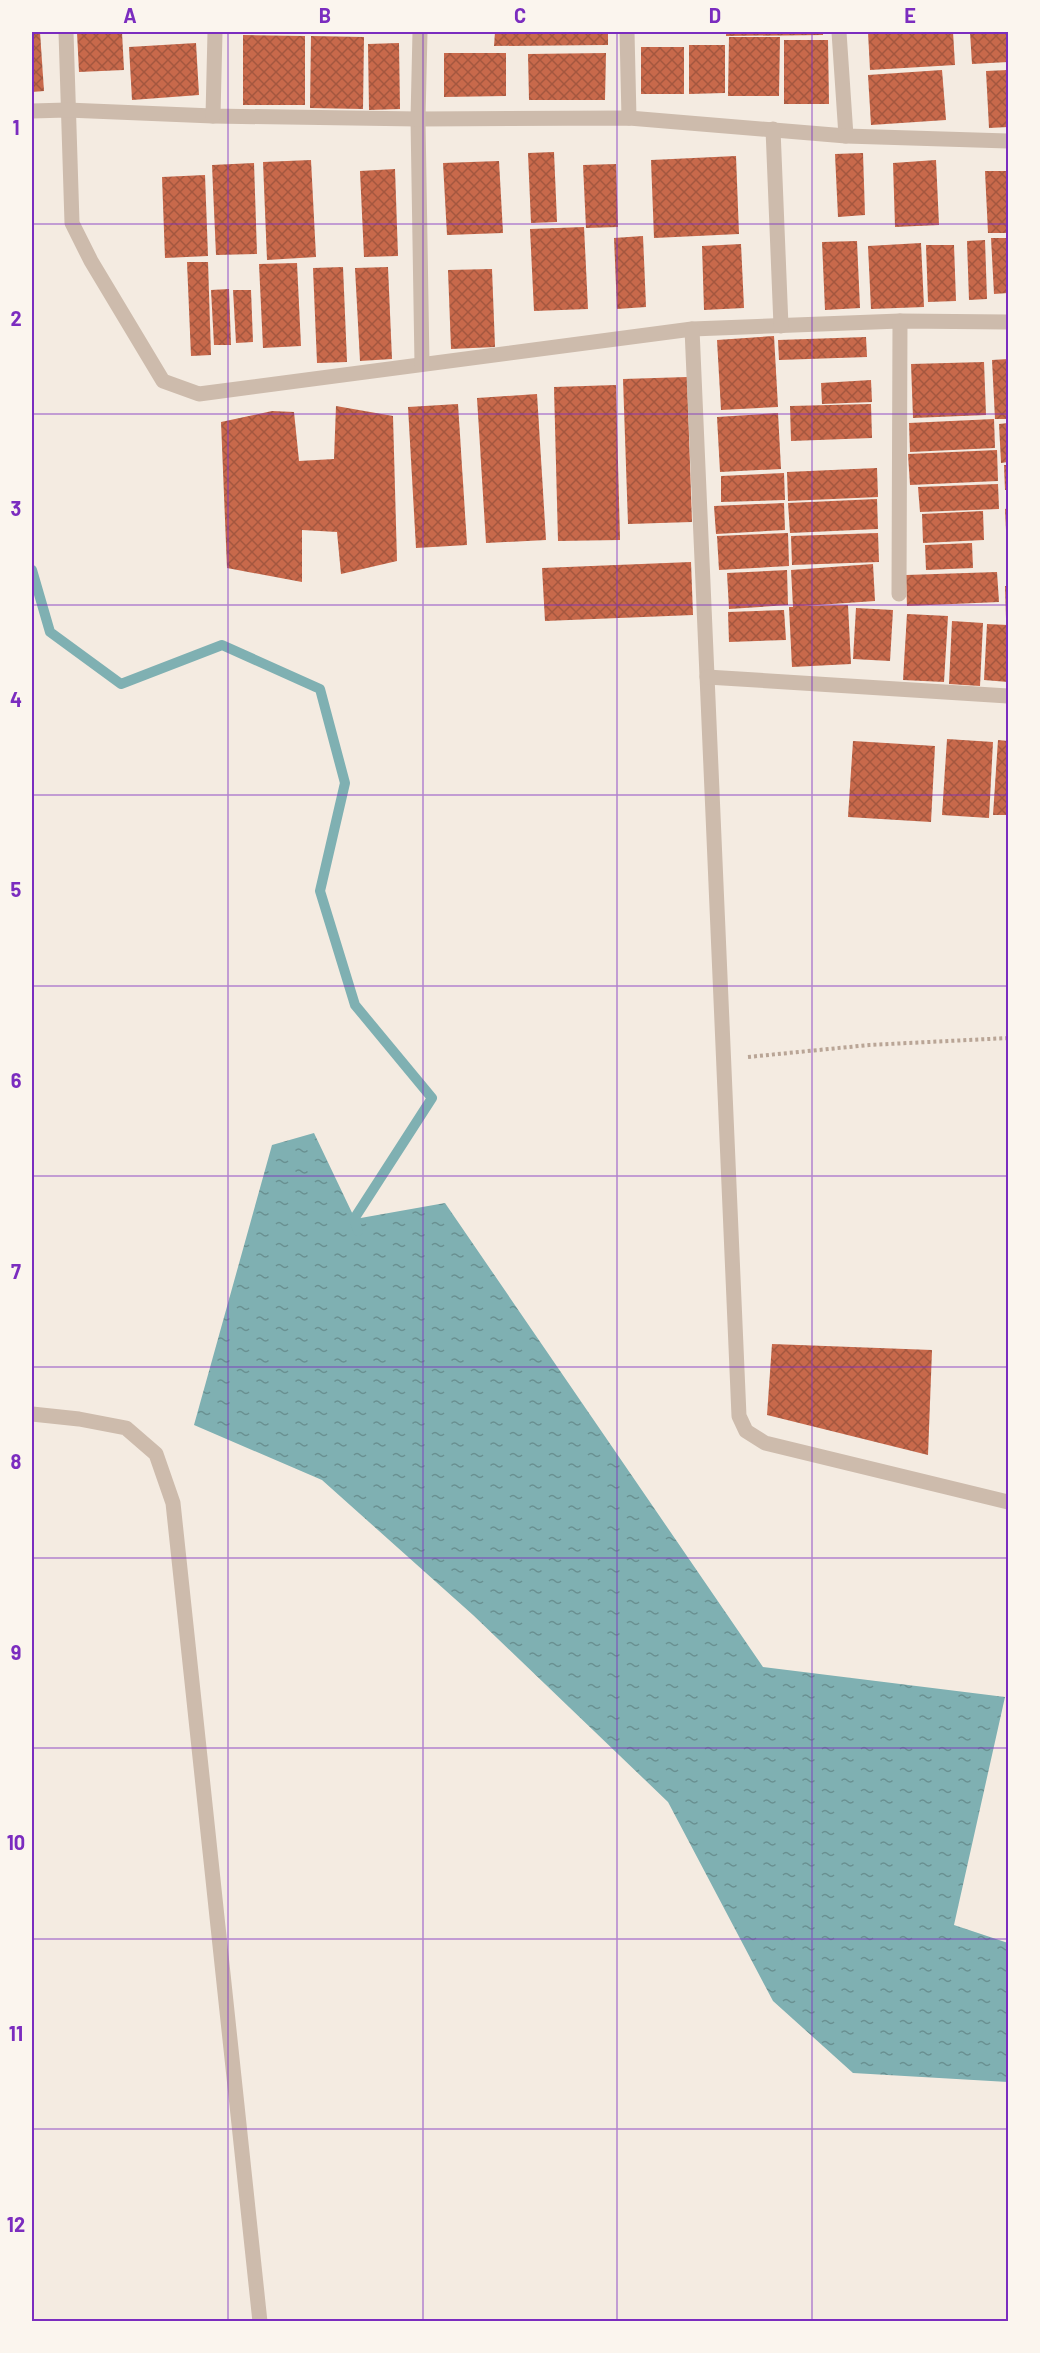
<svg xmlns="http://www.w3.org/2000/svg" width="1040" height="2353" font-family="Barlow,sans-serif">
	<style>
		.water { fill: url(#water-ripples) }
		.lines { fill: none; stroke-linecap: round; stroke-linejoin: round }
		.stream { stroke: #7fb0b2; stroke-width: 10 }
		.building { fill: url(#building-cross-hatch) }
		.path { stroke: #b9a596; stroke-width: 4; stroke-dasharray: 3 3; stroke-linecap: butt }
		.lane { stroke: #cdbbac; stroke-width: 15 }
		.street { stroke: #cdbbac; stroke-width: 15 }
		.grid { fill: none; stroke: #7b2cbf; stroke-width: 1.5; stroke-opacity: 0.55 }
		.neatline { fill: none; stroke: #7b2cbf; stroke-width: 2 }
		.grid-label { font-size: 20px; text-anchor: middle; font-weight: bold; fill: #7b2cbf }
	</style>
	<defs>
		<pattern id="water-ripples" width="26" height="14" patternUnits="userSpaceOnUse" patternTransform="scale(1.5)"><rect width="26" height="14" fill="#7fb0b2"/><path d="M2 4q2-2 4 0t4 0M15 11q2-2 4 0t4 0" fill="none" stroke="#699091"/></pattern>
		<pattern id="building-cross-hatch" width="8" height="8" patternUnits="userSpaceOnUse" patternTransform="scale(1.5)"><rect width="8" height="8" fill="#c8694b"/><path d="M0 0l8 8M0 8l8-8" fill="none" stroke="#a4573f"/></pattern>
	</defs>
	<rect width="100%" height="100%" fill="#f4ebe1"/>
	<path class="water" d="M314,1133l41,86 90,-16 318,464 242,30 -51,228 54,18v139l-155,-9 -80,-72 -105,-199 -195,-187 -151,-135 -128,-55 78,-280z"/>
	<g class="lines">
		<path class="stream" d="M32,570l18,62 71,52 101,-39 98,44 25,94 -25,108 35,114 77,93 -78,121 4,12"/>
	</g>
	<g class="building">
		<path d="M32,32h8l4,59 -12,1z"/>
		<path d="M77,32h45l2,38 -45,2z"/>
		<path d="M495,32h113v13l-114,1z"/>
		<path d="M726,32h97v3l-97,1z"/>
		<path d="M868,32h85l2,33 -85,5z"/>
		<path d="M970,32h38v30l-36,2z"/>
		<path d="M243,35l62,1v69h-62z"/>
		<path d="M311,36l53,1 -1,72 -53,-1z"/>
		<path d="M729,37h51l-1,59h-51z"/>
		<path d="M784,40h44l1,64h-45z"/>
		<path d="M196,43l3,52 -67,5 -3,-53z"/>
		<path d="M399,43l1,66 -31,1 -1,-66z"/>
		<path d="M689,45h36v48l-36,1z"/>
		<rect x="641" y="47" width="43" height="47"/>
		<path d="M444,53h62v43l-62,1z"/>
		<path d="M606,53l-1,47h-76l-1,-46z"/>
		<path d="M942,70l4,50 -75,5 -3,-50z"/>
		<path d="M1008,70v57l-19,1 -3,-57z"/>
		<path d="M554,152l3,70 -26,1 -3,-70z"/>
		<path d="M863,153l2,62 -27,2 -3,-63z"/>
		<path d="M736,156l3,78 -85,4 -3,-78z"/>
		<path d="M311,160l5,97 -49,3 -4,-98z"/>
		<path d="M936,160l3,65 -44,2 -2,-64z"/>
		<path d="M499,161l4,72 -56,2 -4,-72z"/>
		<path d="M254,163l3,91 -41,1 -4,-90z"/>
		<path d="M616,164l2,63 -32,1 -3,-63z"/>
		<path d="M395,169l3,87 -34,1 -4,-86z"/>
		<path d="M985,171h23v62h-20z"/>
		<path d="M205,175l3,81 -43,2 -3,-81z"/>
		<path d="M584,227l4,82 -54,2 -4,-82z"/>
		<path d="M643,236l3,71 -29,2 -3,-71z"/>
		<path d="M991,238h17v55l-14,1z"/>
		<path d="M985,240l2,59 -18,1 -2,-59z"/>
		<path d="M857,241l3,67 -35,2 -3,-68z"/>
		<path d="M921,243l3,64 -53,2 -3,-63z"/>
		<path d="M741,244l3,64 -40,2 -2,-64z"/>
		<path d="M926,245h28l2,56 -28,1z"/>
		<path d="M187,262h21l3,93 -20,1z"/>
		<path d="M297,263l4,83 -38,2 -4,-84z"/>
		<path d="M343,267l4,95 -30,1 -4,-95z"/>
		<path d="M388,267l4,92 -32,2 -5,-93z"/>
		<path d="M492,269l3,78 -44,2 -3,-79z"/>
		<path d="M229,289l2,56h-17l-3,-55z"/>
		<path d="M233,290h18l2,52 -17,1z"/>
		<path d="M774,336l4,71 -57,3 -4,-70z"/>
		<path d="M866,337l1,20 -88,3 -1,-20z"/>
		<path d="M1008,359v60h-13l-3,-59z"/>
		<path d="M984,362l2,53 -73,3 -2,-54z"/>
		<path d="M687,377l5,145 -64,2 -5,-145z"/>
		<path d="M871,380l1,22 -50,2 -1,-21z"/>
		<path d="M616,385l4,155 -62,1 -4,-154z"/>
		<path d="M537,394l9,146 -60,3 -9,-145z"/>
		<path d="M458,404l9,141 -51,3 -8,-141z"/>
		<path d="M871,404l1,34 -81,3 -1,-35z"/>
		<path d="M336,406l57,10 4,145 -56,13 -4,-42 -35,-2v52l-75,-14 -6,-146 51,-11 22,1 5,49 35,-2z"/>
		<path d="M778,413l3,56 -61,3 -3,-55z"/>
		<path d="M994,419l1,29 -85,4 -1,-29z"/>
		<path d="M1008,423v39l-7,1 -2,-39z"/>
		<path d="M997,450l1,31 -88,4 -2,-31z"/>
		<path d="M1004,465h4v25h-3z"/>
		<path d="M877,468l1,29 -90,4 -1,-29z"/>
		<path d="M784,473l1,27 -64,2v-26z"/>
		<path d="M998,484l1,25 -79,3 -2,-25z"/>
		<path d="M877,499l1,30 -88,4 -2,-30z"/>
		<path d="M784,503l1,27 -69,4 -2,-28z"/>
		<path d="M1008,508v43h-1l-2,-42z"/>
		<path d="M983,511l1,29 -61,3 -1,-29z"/>
		<path d="M788,533l1,33 -70,4 -2,-34z"/>
		<path d="M878,533l1,29 -87,3 -1,-29z"/>
		<path d="M972,543l1,25 -47,2 -1,-25z"/>
		<path d="M691,562l2,53 -148,6 -3,-53z"/>
		<path d="M873,564l2,37 -72,5 45,-1 3,59 -59,3 -3,-60h4l-2,-37z"/>
		<path d="M787,570l1,35 -59,4 -2,-36z"/>
		<path d="M997,572l2,30 -92,4 -1,-31z"/>
		<path d="M1005,586h3v33h-2z"/>
		<path d="M856,608l37,2 -3,51 -37,-2z"/>
		<path d="M784,610l2,30 -57,2 -1,-30z"/>
		<path d="M907,614l41,2 -4,66 -41,-2z"/>
		<path d="M952,621l31,2 -3,63 -31,-2z"/>
		<path d="M987,624l21,1v57l-24,-2z"/>
		<path d="M947,739l46,3 -4,76 -47,-3z"/>
		<path d="M998,740l10,1v74h-15z"/>
		<path d="M853,741l82,5 -4,76 -83,-5z"/>
		<path d="M772,1344l160,6 -4,105 -161,-40z"/>
	</g>
	<g class="lines">
		<path class="path" d="M748,1057l121,-12 139,-7"/>
		<path class="lane" d="M32,1414l47,5 47,9 30,26 17,49 87,819"/>
		<g class="street">
			<path d="M66,32l6,191 19,38 72,120 36,13 493,-65 208,-8 108,1"/>
			<path d="M420,32l-2,87 4,245"/>
			<path d="M627,32l2,86"/>
			<path d="M839,32l7,104"/>
			<path d="M32,111l35,-1 146,6 205,3 211,-1 217,18 162,5"/>
			<path d="M213,116l2,-84"/>
			<path d="M773,129l8,197"/>
			<path d="M692,329l47,1087 7,15 19,12 243,59"/>
			<path d="M899,594l1,-273"/>
			<path d="M707,677l301,19"/>
		</g>
	</g>
	<path class="grid" d="M228,32v2290M423,32v2290M617,32v2290M812,32v2290M32,224h976M32,414h976M32,605h976M32,795h976M32,986h976M32,1176h976M32,1367h976M32,1558h976M32,1748h976M32,1939h976M32,2129h976"/>
	<rect width="1040" height="2353" fill="none" stroke="#fbf5ee" stroke-width="66"/>
	<rect x="33" y="33" width="974" height="2287" class="neatline"/>
	<g class="grid-label">
		<text x="130" y="23">A</text>
		<text x="325" y="23">B</text>
		<text x="520" y="23">C</text>
		<text x="715" y="23">D</text>
		<text x="910" y="23">E</text>
		<text x="16" y="135">1</text>
		<text x="16" y="326">2</text>
		<text x="16" y="516">3</text>
		<text x="16" y="707">4</text>
		<text x="16" y="897">5</text>
		<text x="16" y="1088">6</text>
		<text x="16" y="1279">7</text>
		<text x="16" y="1469">8</text>
		<text x="16" y="1660">9</text>
		<text x="16" y="1850">10</text>
		<text x="16" y="2041">11</text>
		<text x="16" y="2232">12</text>
	</g>
</svg>
